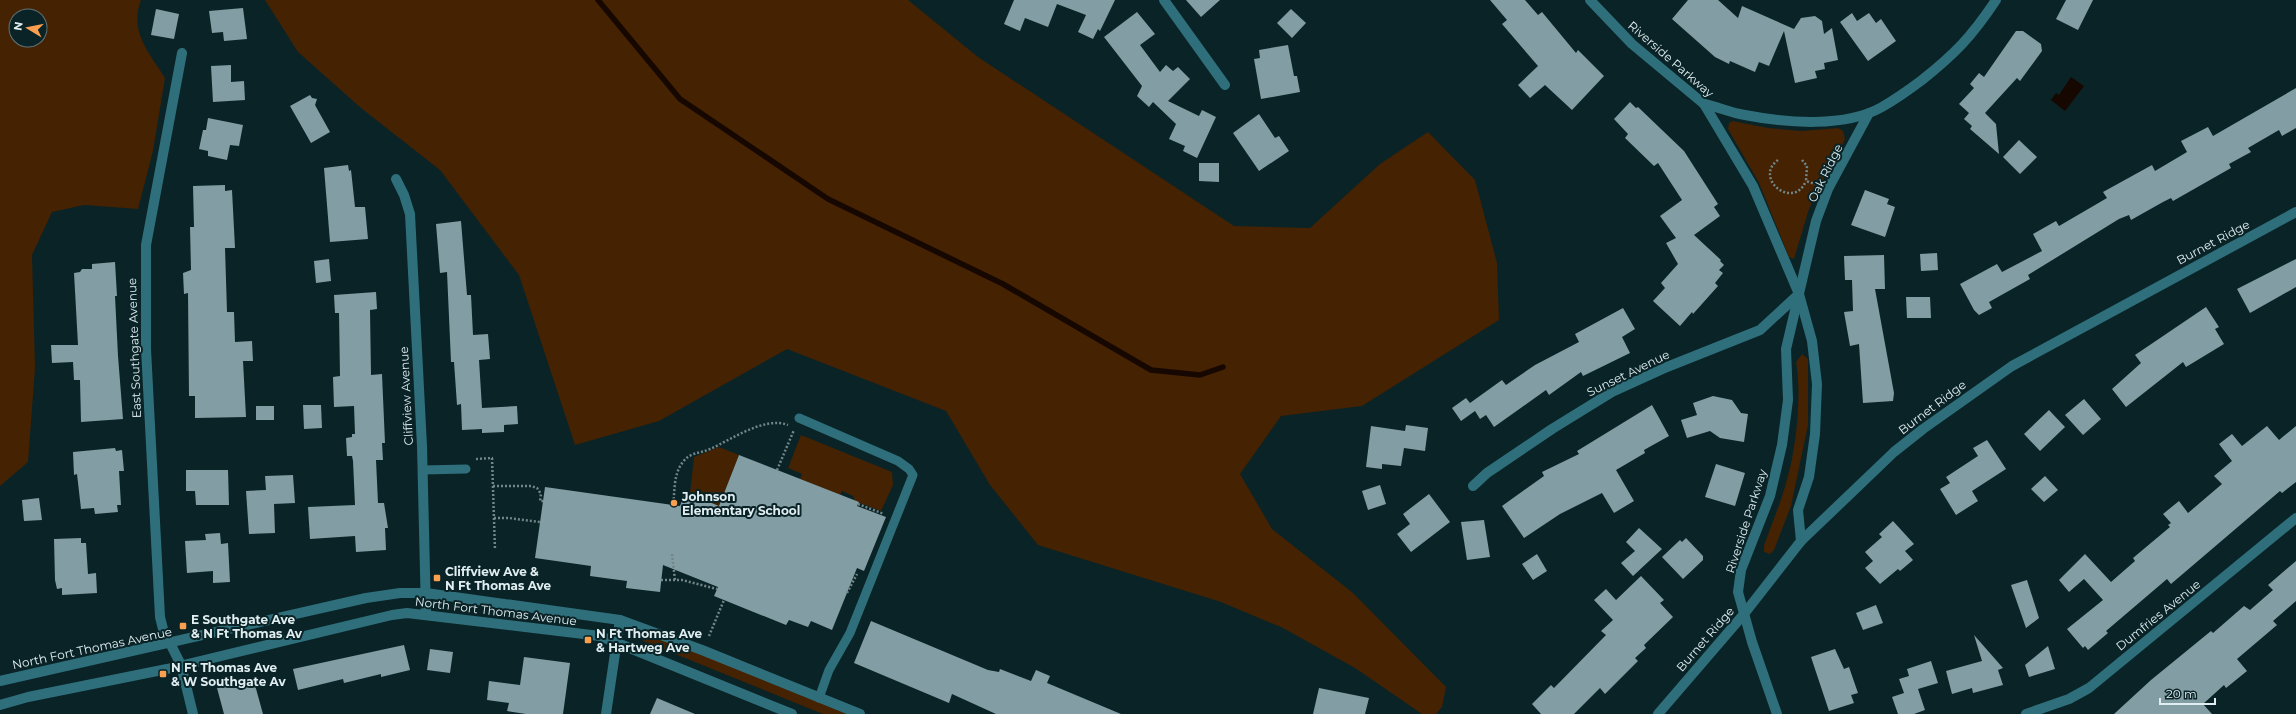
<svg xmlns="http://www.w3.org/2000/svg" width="2296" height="714" font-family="Montserrat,sans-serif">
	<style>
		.green { fill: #442202; fill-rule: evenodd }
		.water { fill: #160700 }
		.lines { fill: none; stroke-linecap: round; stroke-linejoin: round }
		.stream { stroke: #160700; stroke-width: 5.5 }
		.building { fill: #829da3 }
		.path { stroke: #728589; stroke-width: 2.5; stroke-dasharray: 2 2; stroke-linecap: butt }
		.service { stroke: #2e6f7b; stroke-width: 9 }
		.minor { stroke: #2e6f7b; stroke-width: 10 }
		.tertiary { stroke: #2e6f7b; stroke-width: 10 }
		.poi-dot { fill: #fa9f4f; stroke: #0a2327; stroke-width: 1.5 }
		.labels { text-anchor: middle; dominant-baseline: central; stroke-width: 4; stroke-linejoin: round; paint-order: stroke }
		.street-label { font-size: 12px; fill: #e0eef1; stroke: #0a2327 }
		.poi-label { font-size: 12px; font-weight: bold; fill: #e0eef1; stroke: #0a2327; text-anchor: start }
	</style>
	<rect width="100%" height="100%" fill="#0a2327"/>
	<g class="green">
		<path d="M0,0h141c-12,32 8,52 24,78l-12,73 -15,58 -54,-4 -32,7 -20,43 3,113 -7,94 -28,24zM16,16h24v24h-24z"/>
		<path d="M265,0h643l70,57 256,169 76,2 70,-64 48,-32 47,48 22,83 2,57 -137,86 -81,10 -41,58 32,55 81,64 93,94 -4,20 -6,7h-14l-67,-46 -72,-40 -62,-26 -183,-57 -48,-60 -44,-74 -159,-62 -128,72 -84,24 -56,-170 -79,-105 -79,-62 -63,-56z"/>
		<path d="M1732,121l36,7 34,3 36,-3 5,3 2,8 -2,5 -10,15 -24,50 -15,50 -5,-2 -30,-74 -31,-54 1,-6z"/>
		<path d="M1802,354l6,5v66l-17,81 -17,44 -4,4 -6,-2v-6c7,-21 16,-41 22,-63 10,-31 16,-89 10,-121z"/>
		<path d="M801,435l91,37 1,13 -12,26 -26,-10 -2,-5 -11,-5 -2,4 -40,-16 2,-5 -14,-6z"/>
		<path d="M719,447l20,8 -20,51 -29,-12 4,-37z"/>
		<path d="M646,631l204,83h-27l-180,-73z"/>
	</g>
	<path class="water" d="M2071,77l13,9 -19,25 -14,-11 5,-7 3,2z"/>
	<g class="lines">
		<path class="stream" d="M598,0l82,99 148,100 175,85 148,86 49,5 23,-8"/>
	</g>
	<g class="building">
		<path d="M1014,0h101l-15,31 -2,-2 -5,10 -15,-7 8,-17 -29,-11 -9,23 -23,-9 -5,13 -16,-7z"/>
		<path d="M1186,0h34l-19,17z"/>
		<path d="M1490,0h35l13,15 4,-3 34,41 2,-3 26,26 -32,34 -27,-25 -15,13 -12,-13 20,-19 -36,-42 5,-4z"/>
		<path d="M1688,0h30l20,18 4,-12 52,23 7,-11 14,-2 7,5 2,13 8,-6 6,32 -14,3 1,6 -10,2 2,7 -22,5 -11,-52 -15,35 -10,-4 -4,10 -25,-11 -1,3 -14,-7 -43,-38z"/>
		<path d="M2066,0h27l-15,30 -22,-11z"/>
		<path d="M243,8l4,31 -23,2 -1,-9 -11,1 -3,-22z"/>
		<path d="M156,9l23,5 -5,25 -23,-4z"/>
		<path d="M1291,9l15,14 -14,15 -15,-15z"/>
		<path d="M1137,12l18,22 -15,11 20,27 6,-7 7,6 5,-4 12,12 -22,22 31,15 3,-6 14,7 -19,41 -14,-7 2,-5 -16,-7 7,-15 -23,-22 -4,5 -12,-11 5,-10 -38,-49z"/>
		<path d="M1852,13l5,8 12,-8 7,10 5,-4 15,22 -28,20 -28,-39z"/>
		<path d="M2016,31h7l18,13 1,7 -22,30 -3,-3 -32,35 11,11 3,30 -29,-25 2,-3 -8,-7 5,-6 -10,-9 15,-16 -4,-4 9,-11 5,4z"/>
		<path d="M1288,45l6,31h3l3,16 -39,7 -7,-40 6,-1 -1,-8z"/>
		<path d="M231,65v17l13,-1 1,19 -32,2 -2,-36z"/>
		<path d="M2296,88v40l-14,8 -3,-6 -31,18 3,4 -22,12 2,4 -58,33 -2,-3 -8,4 -32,18 -2,-5 -10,4 -91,56 2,4 -41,23 3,6 -13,7 -5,-5 -14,-26 37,-20 5,8 40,-21 -9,-17 23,-13 3,5 48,-28 -4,-6 49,-27 3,6 32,-19 -6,-11 27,-14 5,9z"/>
		<path d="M310,95l2,3 5,1 -2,6 15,27 -19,11 -21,-37z"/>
		<path d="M1630,102l6,6 2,-1 46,44 34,53 -4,3 6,9 -26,19 27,25 -1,1 4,4 -5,5 4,3 -8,10 3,3 -25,28 -1,-2 -12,14 -27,-25 12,-13 -4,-5 17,-19 -12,-21 10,-5 -16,-22 22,-16 -24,-37 -4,3 -29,-28 3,-4 -14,-15z"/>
		<path d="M1259,114l16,24 4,-2 10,15 -30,20 -26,-38z"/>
		<path d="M208,118l35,7 -4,21 -9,-1 -3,15 -19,-4v-5l-9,-2 4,-19h3z"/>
		<path d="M2019,140l18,17 -17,17 -17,-17z"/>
		<path d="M1199,163h20v19l-20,-1z"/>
		<path d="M348,165l1,6 2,-1 4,37h10l3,32 -38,3 -6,-74z"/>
		<path d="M225,185v6l7,-1 3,58h-10l2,64h7l1,30 17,-1 1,20h-10l3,56 -51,1v-22h-6l-1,-103 -4,1 -1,-21 8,-3 -1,-43h4l-1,-41z"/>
		<path d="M1865,190l24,9 -2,5 8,3 -10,30 -34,-12z"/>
		<path d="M461,221l6,74h4l2,40 15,-1 2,25 -11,1 3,48 35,-2 1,18 -14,1v7l-22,1v-4l-20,1 -1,-26 -4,1 -3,-43h-3l-4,-90 -7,1 -4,-49z"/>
		<path d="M1937,253l1,17 -17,1 -1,-17z"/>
		<path d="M1884,255l1,34h-10l19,104 -1,8 -30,2 -4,-59 -9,2 -6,-34 9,-1 -1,-31h-7l-1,-24z"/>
		<path d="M329,259l2,22 -15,2 -2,-22z"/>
		<path d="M2296,259v28l-46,26 -13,-24z"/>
		<path d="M115,262l2,34h-2l3,60 5,63 -42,3 -1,-42h-6l-1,-18 -21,1 -1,-18h27l-4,-72 6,-1 2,-3h10v-5z"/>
		<path d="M376,292l1,17 -7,1 1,65 11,-1 3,69h-3l1,17h-7l2,43h6l4,25h-3l1,22 -30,2 -1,-16 -45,3 -2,-32 47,-2 -2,-44 -1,-5h-5l-1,-18 6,-1v-3h3l-1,-28 -20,1 -1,-30 7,-1 -1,-63h-4l-1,-18z"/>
		<path d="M1906,297h24l1,21h-24z"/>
		<path d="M2206,307l13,20 -4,2 9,15 -38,23 -3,-5 -57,45 -14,-18 29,-26 -6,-8z"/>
		<path d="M1623,308l12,21 -13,8 8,16 -47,23 -2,-4 -32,23 -3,-5 -52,37 -8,-12 -6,4 -5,-8 -14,10 -9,-13 14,-10 4,5 32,-23 4,5 29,-20 44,-23 -4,-8z"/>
		<path d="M1713,396l19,4 9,13 7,1 -4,28 -24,-4 -10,-7 -23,7 -6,-18 16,-5 -4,-12z"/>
		<path d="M2084,399l17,20 -18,16 -18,-20z"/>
		<path d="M303,405h18l1,23 -18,1z"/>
		<path d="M1652,405l17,31 -25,14 1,3 -29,17 18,31 -20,12 -12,-20 -42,21 -36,24 -22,-32 42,-30 -2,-4 37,-18 -2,-3z"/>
		<rect x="256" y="406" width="18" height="14"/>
		<path d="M2049,410l16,17 -25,24 -16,-17z"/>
		<path d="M1406,425l22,3 -3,23 -21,-3 -3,18 -19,-2v5l-16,-2 5,-41 34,5z"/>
		<path d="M2267,426l12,14 17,-14v56l-14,11 -2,-2 -109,93 -4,-5 -61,52 2,2 -20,17 -3,-4 -2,2 -16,-19 36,-29 -19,-21 -15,13 -10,-12 26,-26 26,28 24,-21 -2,-3 37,-31 -2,-2 3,-2 -8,-9 16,-13 9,12 34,-29 -8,-8 18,-15 -13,-17 13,-10 10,12z"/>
		<path d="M1987,440l19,29 -34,22 6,10 -22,14 -16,-26 10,-6 -4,-6 32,-21 -5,-8z"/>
		<path d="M115,448l1,3 6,-1 2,21h-5l2,34h-4l1,7 -23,2 -1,-6 -13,1 -4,-35 -3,1 -1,-23z"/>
		<path d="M739,455l120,47 -2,4 29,11 -22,54 -7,-3 -25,62 -21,-9 -3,6 -19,-7 -3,5 -72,-29 4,-9 -55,-22 -3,27 -34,-4 1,-7 -37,-5 1,-10 -56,-8 10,-71 135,19 5,-14 34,14z"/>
		<path d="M1716,464l29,9 -10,33 -30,-9z"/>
		<path d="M186,470h42l1,35h-33l-1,-14h-9z"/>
		<path d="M293,475l2,28 -21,1 1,29 -26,1 -3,-43 20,-1 -1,-14z"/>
		<path d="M2045,476l13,14 -14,12 -13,-13z"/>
		<path d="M1380,485l6,19 -18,6 -6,-19z"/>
		<path d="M1429,494l21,28 -39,30 -14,-18 13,-10 -7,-10z"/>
		<path d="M39,498l3,22 -18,1 -2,-21z"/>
		<path d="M1484,520l6,37 -23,3 -6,-38z"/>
		<path d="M1893,521l21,23 -9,7 8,9 -13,11 -2,-2 -18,15 -15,-16 8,-7 -8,-9 17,-15 -3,-3z"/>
		<path d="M1639,528l23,21 -29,27 -12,-13 14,-12 -9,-9z"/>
		<path d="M220,533l1,11 7,-1 2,39 -17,1v-12l-26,2 -2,-32 21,-1 -1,-6z"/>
		<path d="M81,538v5h5l2,31 8,-1 1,20 -35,2v-7l-5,1 -2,-9 -1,-41z"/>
		<path d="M1686,538l17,18v4l-20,19 -21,-22 18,-17 2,2z"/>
		<path d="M1537,554l10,17 -14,9 -11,-16z"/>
		<path d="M2296,561v40l-23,20 4,4 -40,34 10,12 -21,17 -2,-3 -21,19 9,10h-98l37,-34 60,-49 2,2 31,-27 6,4 23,-20 -5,-5z"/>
		<path d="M1641,576l23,24 -4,3 13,14 -29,28 2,3 -11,10 3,3 -33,33 -5,-6 -26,26h-33l-9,-10 19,-19 3,3 52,-53 -5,-4 12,-11 -19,-20 12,-11 10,11z"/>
		<path d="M2027,580l12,38 -13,10 -15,-43z"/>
		<path d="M1876,605l7,18 -20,7 -7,-17z"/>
		<path d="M871,621l117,49 11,2 1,-3 31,12 5,-11 14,6 -3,7 74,31h-125l-44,-20 -3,9 -95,-40z"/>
		<path d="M1974,635l29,33 -5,2 5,15 -30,8 -1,-5 -20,6 -6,-23 36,-10z"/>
		<path d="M404,645l6,25 -29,7v-3l-37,9 -1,-4 -45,11 -5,-21z"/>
		<path d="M2048,646l7,23 -26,8 -4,-12z"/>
		<path d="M430,649l23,3 -3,21 -23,-3z"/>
		<path d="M1835,649l9,20 5,-2 9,26 -7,2 3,8 -25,8 -18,-54z"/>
		<path d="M524,657l46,6 -7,51h-37l-19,-3 2,-8 -22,-3 2,-19 31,4z"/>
		<path d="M1931,661l7,22 -20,6 7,21 -11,4h-16l-6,-17 12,-4 -5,-14 10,-3 -2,-7z"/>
		<path d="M253,678l10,36h-39l-7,-26z"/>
		<path d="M1319,688l50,10 -4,16h-52z"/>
		<path d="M657,698l38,16h-45z"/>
	</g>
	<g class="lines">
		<g class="path">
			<path d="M1778,160c-25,18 15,51 28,21"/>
			<path d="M1802,160l5,6 -1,15 9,3"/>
			<path d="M476,459l16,-1 3,92"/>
			<path d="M777,470l17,-40"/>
			<path d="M493,486h38l6,2 4,6 -1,7h3"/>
			<path d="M858,504l26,10"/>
			<path d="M673,507c2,-15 0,-33 10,-45 7,-10 16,-8 27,-13 21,-9 54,-33 78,-24"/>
			<path d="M494,518h15l31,4"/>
			<path d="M672,554l3,26"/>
			<path d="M661,580h21l35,9"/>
			<path d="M847,593l10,-19"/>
			<path d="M709,636l15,-36"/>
		</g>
		<g class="service">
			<path d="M799,418l99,43 11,8 4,6 -63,158 -21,37 -10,28"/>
			<path d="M423,470l43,-1"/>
		</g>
		<g class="minor">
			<path d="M1164,0l61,85"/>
			<path d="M1590,0l42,44 72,60 49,82 46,108 13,47 5,43 -2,50 -6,43 -11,33 3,31"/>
			<path d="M182,53l-36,192v104l14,268 3,12 18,36 12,49"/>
			<path d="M1704,104c14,3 28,9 41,11 41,8 100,13 137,-8 14,-8 28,-18 40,-27 34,-27 50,-44 74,-80"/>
			<path d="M396,179l8,16 6,19 12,232 4,168"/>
			<path d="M1473,486l14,-13 65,-44 60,-37 55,-25 93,-37 39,-36"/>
			<path d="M606,714l14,-94"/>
			<path d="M1658,714l86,-100 57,-73 93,-89 29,-23 89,-63 284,-154"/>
			<path d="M1777,714l-25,-72 -14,-50 3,-22 29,-74 12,-51 6,-45 -2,-51 30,-128 12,-32 41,-76"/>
			<path d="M2026,714l43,-15 20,-11 207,-170"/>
		</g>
		<g class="tertiary">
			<path d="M0,681l366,-83 34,-5h26l194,27 82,30 158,64"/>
			<path d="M0,705l28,-8 139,-28 225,-54 15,-2 193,23 192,78"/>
		</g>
	</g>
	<g class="poi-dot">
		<circle cx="674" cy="503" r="4"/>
		<rect x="433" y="574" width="8" height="8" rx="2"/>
		<rect x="179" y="622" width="8" height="8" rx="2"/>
		<rect x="584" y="636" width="8" height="8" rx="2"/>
		<rect x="159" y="670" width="8" height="8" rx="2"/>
	</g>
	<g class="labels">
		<g class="street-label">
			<text transform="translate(1671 59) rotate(41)">Riverside Parkway</text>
			<text transform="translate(1825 173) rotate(-64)">Oak Ridge</text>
			<text transform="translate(2213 242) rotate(-28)">Burnet Ridge</text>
			<text transform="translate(134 348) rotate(-92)">East Southgate Avenue</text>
			<text transform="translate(1628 373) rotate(-26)">Sunset Avenue</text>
			<text transform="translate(406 396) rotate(-93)">Cliffview Avenue</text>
			<text transform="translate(1932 407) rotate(-37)">Burnet Ridge</text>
			<text transform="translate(1746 521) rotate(-72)">Riverside Parkway</text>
			<text transform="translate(496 611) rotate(7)">North Fort Thomas Avenue</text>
			<text transform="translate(2158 615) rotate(-39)">Dumfries Avenue</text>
			<text transform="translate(1705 639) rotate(-49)">Burnet Ridge</text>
			<text transform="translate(92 648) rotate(-12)">North Fort Thomas Avenue</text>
		</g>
		<g class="poi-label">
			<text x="682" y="496">Johnson<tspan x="682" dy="14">Elementary School</tspan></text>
			<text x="445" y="571">Cliffview Ave &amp;<tspan x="445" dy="14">N Ft Thomas Ave</tspan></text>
			<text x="191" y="619">E Southgate Ave<tspan x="191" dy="14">&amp; N Ft Thomas Av</tspan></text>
			<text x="596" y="633">N Ft Thomas Ave<tspan x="596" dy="14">&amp; Hartweg Ave</tspan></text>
			<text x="171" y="667">N Ft Thomas Ave<tspan x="171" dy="14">&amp; W Southgate Av</tspan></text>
		</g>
	</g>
	<g transform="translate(28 28) rotate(280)"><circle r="19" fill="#0a2327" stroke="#607478"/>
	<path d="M0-3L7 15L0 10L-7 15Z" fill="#fa9f4f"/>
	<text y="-6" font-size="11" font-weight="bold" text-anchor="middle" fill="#e0eef1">N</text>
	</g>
	<path d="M2160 698v6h55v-6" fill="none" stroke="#e0eef1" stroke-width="2"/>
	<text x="2166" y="698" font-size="12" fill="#e0eef1" stroke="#0a2327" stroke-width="3" paint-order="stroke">20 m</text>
</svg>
